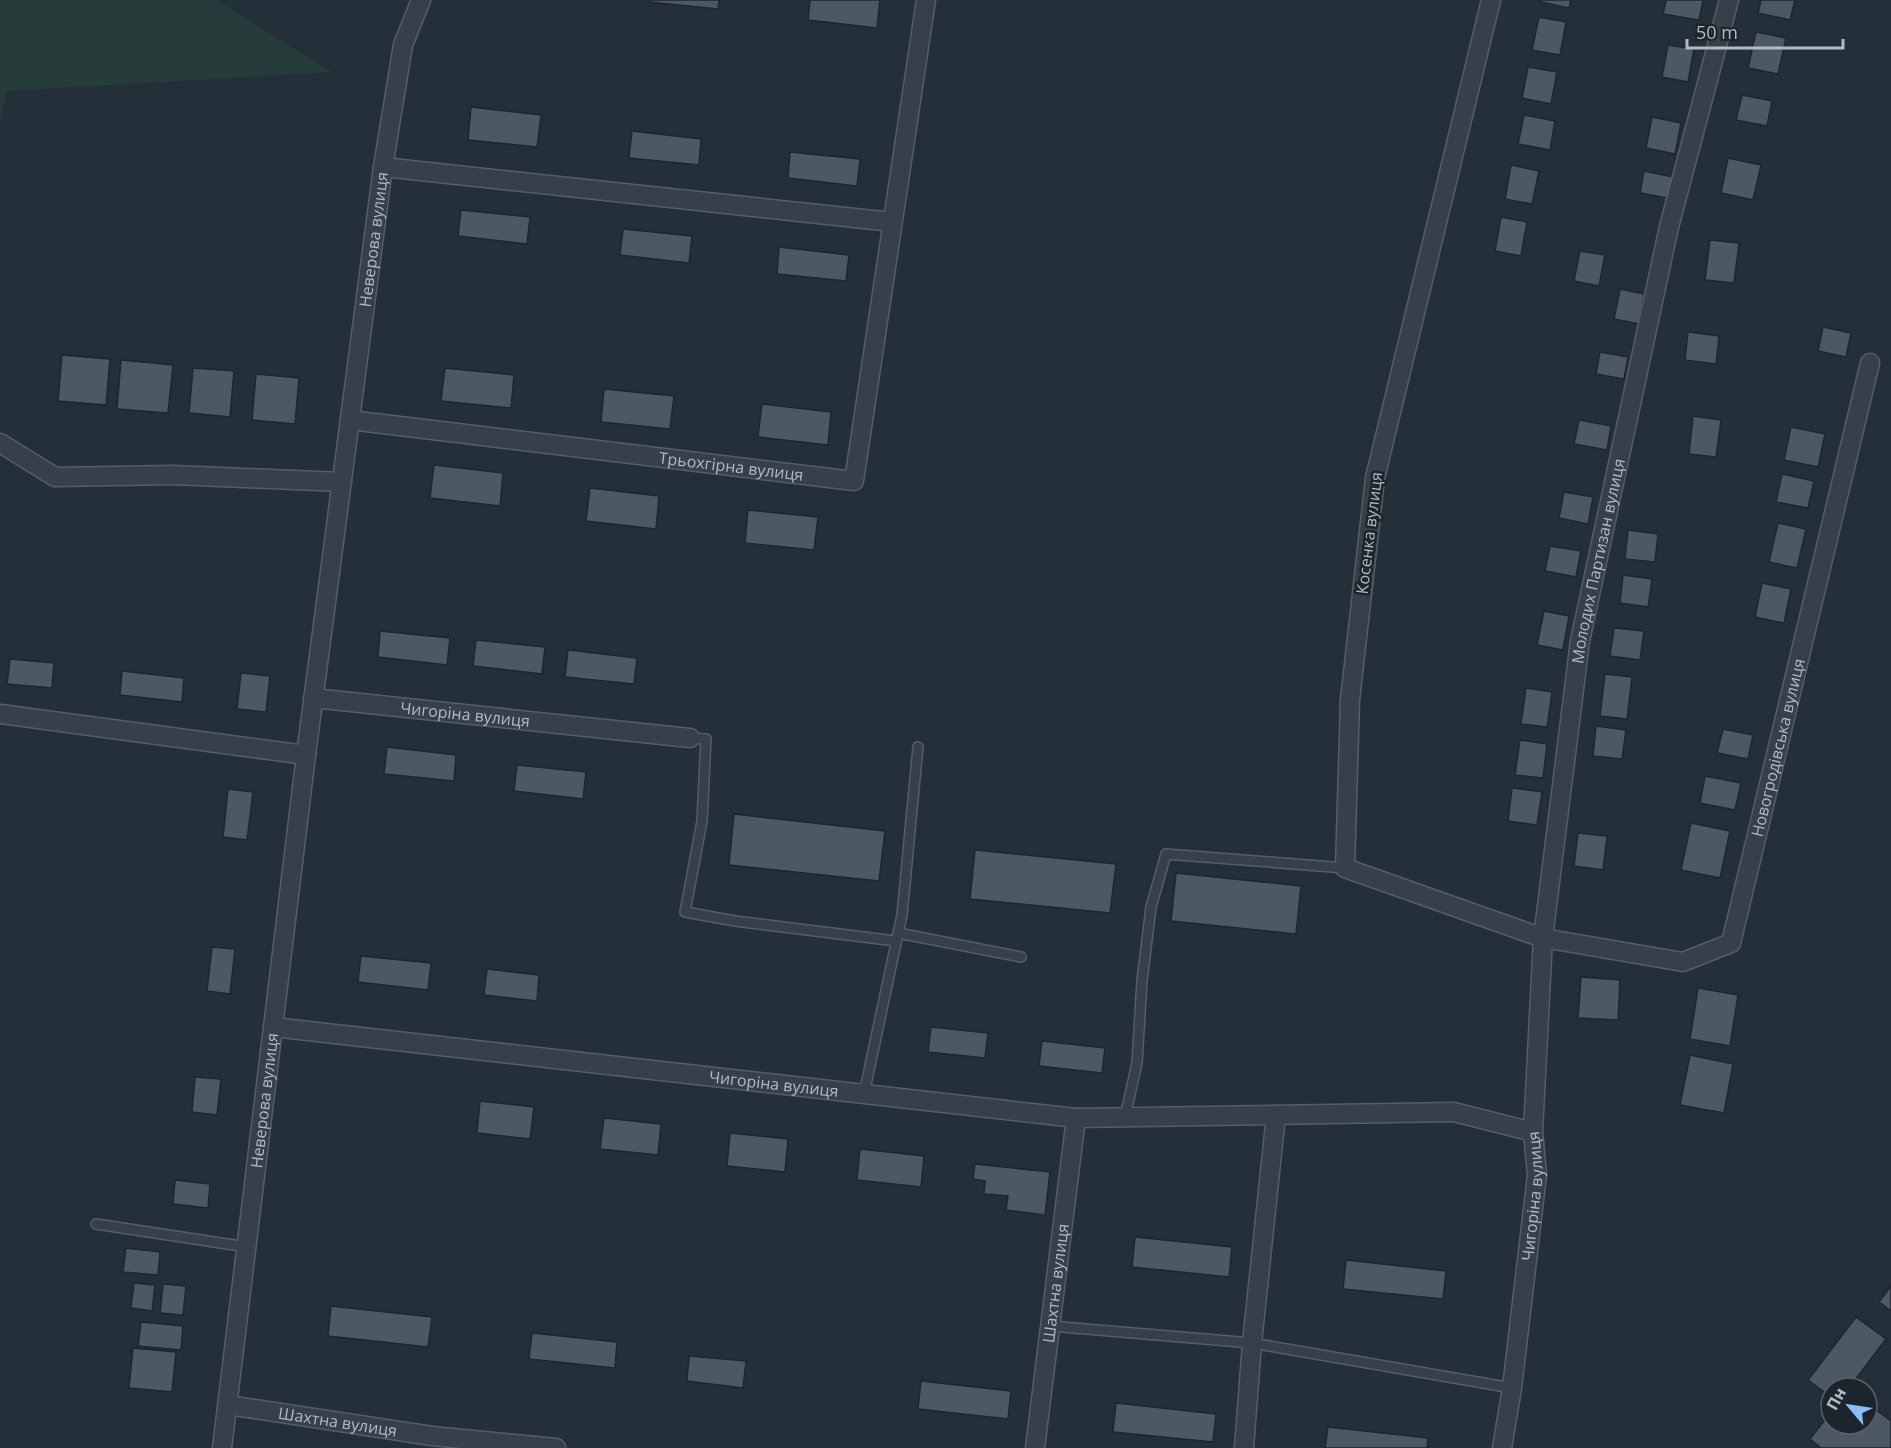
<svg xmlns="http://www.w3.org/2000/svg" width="1891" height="1448" font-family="'Open Sans',sans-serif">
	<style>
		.green { fill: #263c3b }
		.building { fill: #4c5965; stroke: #1e2730; stroke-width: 1.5 }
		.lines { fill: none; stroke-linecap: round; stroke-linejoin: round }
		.lane-casing { stroke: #555e67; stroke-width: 12 }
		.street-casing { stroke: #555e67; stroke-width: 21 }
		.lane { stroke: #37404a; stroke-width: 9 }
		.street { stroke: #37404a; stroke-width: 18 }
		.labels { text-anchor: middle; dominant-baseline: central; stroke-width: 5; stroke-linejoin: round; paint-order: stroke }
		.street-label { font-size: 16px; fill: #b2bbc5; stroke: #1c252e }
	</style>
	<rect width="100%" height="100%" fill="#232f39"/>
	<path class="green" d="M0,0h216l116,72 -325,19 -7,32z"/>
	<g class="building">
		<path d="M649,0h70l-1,9 -69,-7z"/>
		<path d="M810,0h70l-3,28 -69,-8z"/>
		<path d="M1541,0h30l-2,8 -28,-6z"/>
		<path d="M1666,0h37l-4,20 -36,-6z"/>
		<path d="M1761,0h34l-5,20 -32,-7z"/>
		<path d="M1539,17l27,5 -6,33 -28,-5z"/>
		<path d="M1756,32l30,6 -8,36 -30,-6z"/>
		<path d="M1668,45l26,4 -6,33 -26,-5z"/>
		<path d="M1528,67l29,5 -6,32 -29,-6z"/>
		<path d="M1742,95l30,6 -5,25 -31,-6z"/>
		<path d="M471,107l70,8 -4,32 -69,-7z"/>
		<path d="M1524,115l31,6 -5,29 -32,-6z"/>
		<path d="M1652,117l29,6 -6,31 -29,-6z"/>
		<path d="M632,131l69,8 -2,26 -70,-7z"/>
		<path d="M790,152l70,7 -3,27 -69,-8z"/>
		<path d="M1728,158l33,7 -8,35 -32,-7z"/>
		<path d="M1511,165l28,6 -7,33 -27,-5z"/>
		<path d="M1644,171l29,6 -5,21 -28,-5z"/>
		<path d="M461,210l69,7 -3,27 -69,-8z"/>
		<path d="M1501,217l26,5 -6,34 -26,-5z"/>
		<path d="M623,229l69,7 -3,27 -69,-8z"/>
		<path d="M1710,240l29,3 -5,40 -29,-3z"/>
		<path d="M779,247l70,8 -3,26 -69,-7z"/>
		<path d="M1580,251l25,4 -6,31 -25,-5z"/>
		<path d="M1620,289l24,5 -5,30 -25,-5z"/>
		<path d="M1823,327l28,6 -5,24 -28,-6z"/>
		<path d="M1688,332l31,4 -3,28 -31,-4z"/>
		<path d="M1600,352l28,5 -4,22 -28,-5z"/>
		<path d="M62,355l48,4 -4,46 -48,-4z"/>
		<path d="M121,360l52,5 -5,48 -51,-4z"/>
		<path d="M193,368l41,3 -4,46 -41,-4z"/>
		<path d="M445,368l69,7 -3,33 -70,-7z"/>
		<path d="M256,374l43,4 -4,46 -43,-4z"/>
		<path d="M604,389l70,7 -4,33 -69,-7z"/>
		<path d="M762,404l69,8 -3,33 -70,-8z"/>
		<path d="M1693,416l28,4 -5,37 -27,-3z"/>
		<path d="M1579,420l32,6 -4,24 -33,-6z"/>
		<path d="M1791,427l34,7 -7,33 -34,-7z"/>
		<path d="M434,465l69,8 -3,33 -70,-8z"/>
		<path d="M1782,474l32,7 -6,27 -32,-6z"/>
		<path d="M590,488l69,8 -3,33 -70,-8z"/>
		<path d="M1564,492l29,5 -5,27 -29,-6z"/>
		<path d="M748,510l70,7 -4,33 -69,-7z"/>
		<path d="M1778,523l28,6 -9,39 -28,-6z"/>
		<path d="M1628,530l30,4 -3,28 -30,-3z"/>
		<path d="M1550,546l31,5 -5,26 -31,-6z"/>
		<path d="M1623,575l29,4 -4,28 -28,-4z"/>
		<path d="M1762,583l29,6 -7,34 -29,-6z"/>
		<path d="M1544,611l25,5 -6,34 -26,-5z"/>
		<path d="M1614,628l30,3 -4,29 -30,-4z"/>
		<path d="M380,631l70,7 -3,27 -69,-8z"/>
		<path d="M476,640l69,7 -3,27 -69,-8z"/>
		<path d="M568,650l69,8 -3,26 -69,-7z"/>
		<path d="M10,659l44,4 -2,25 -45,-4z"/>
		<path d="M122,671l62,7 -2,24 -62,-7z"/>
		<path d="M241,673l29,3 -4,36 -29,-3z"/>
		<path d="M1605,674l27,3 -5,42 -27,-3z"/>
		<path d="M1526,688l26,4 -5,35 -26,-3z"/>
		<path d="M1596,726l30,4 -4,29 -29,-3z"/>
		<path d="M1723,729l30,6 -5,24 -31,-6z"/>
		<path d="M1520,740l27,4 -4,34 -28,-3z"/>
		<path d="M387,747l69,8 -2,26 -70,-7z"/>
		<path d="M517,765l69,7 -3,27 -69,-8z"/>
		<path d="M1705,776l36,7 -6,27 -35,-7z"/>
		<path d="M1512,788l30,4 -5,33 -29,-4z"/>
		<path d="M228,789l25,3 -6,48 -24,-3z"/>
		<path d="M734,814l151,17 -6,50 -150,-16z"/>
		<path d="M1691,823l39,8 -10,47 -39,-8z"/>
		<path d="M1578,833l29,3 -4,34 -29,-4z"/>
		<path d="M975,850l141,14 -6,49 -140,-14z"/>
		<path d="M1176,873l125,13 -5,48 -125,-13z"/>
		<path d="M212,947l23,2 -5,45 -23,-3z"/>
		<path d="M361,956l70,7 -3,27 -70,-8z"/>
		<path d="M487,969l52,6 -2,26 -53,-6z"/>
		<path d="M1581,977l39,3 -2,40 -40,-2z"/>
		<path d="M1698,988l40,7 -8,51 -40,-7z"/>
		<path d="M931,1027l57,6 -3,25 -57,-6z"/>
		<path d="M1042,1041l63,7 -3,25 -63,-7z"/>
		<path d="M1690,1055l43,9 -9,49 -44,-8z"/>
		<path d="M195,1077l26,2 -4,36 -25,-3z"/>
		<path d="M480,1101l54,6 -4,32 -53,-6z"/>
		<path d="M604,1118l57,6 -3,31 -58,-6z"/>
		<path d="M730,1133l58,6 -3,33 -58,-6z"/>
		<path d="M860,1149l64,7 -3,31 -64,-7z"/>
		<path d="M975,1164l75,8 -5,43 -39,-5 2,-14 -24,-2 1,-13 -12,-2z"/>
		<path d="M175,1180l35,4 -2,24 -35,-4z"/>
		<path d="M1135,1237l97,10 -3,30 -97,-10z"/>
		<path d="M126,1248l34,4 -2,23 -35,-3z"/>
		<path d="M1346,1260l100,11 -3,28 -100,-10z"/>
		<path d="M134,1283l21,2 -3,26 -21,-3z"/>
		<path d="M163,1284l23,2 -3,29 -23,-2z"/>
		<path d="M1891,1286v25l-12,-9z"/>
		<path d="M331,1306l101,11 -4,30 -100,-11z"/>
		<path d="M1856,1317l30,22 -37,49h-18v9l-23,-17z"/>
		<path d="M141,1322l42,4 -2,24 -43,-4z"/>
		<path d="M532,1333l85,9 -2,26 -86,-9z"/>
		<path d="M133,1348l43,4 -4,40 -43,-4z"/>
		<path d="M689,1356l57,5 -3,27 -56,-7z"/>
		<path d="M921,1381l90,10 -3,28 -90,-10z"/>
		<path d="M1116,1403l100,11 -3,28 -100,-10z"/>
		<path d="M1867,1403l24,18v27h-70l-11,-9 21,-27v12h36z"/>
		<path d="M1328,1427l100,11 -1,10h-102z"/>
	</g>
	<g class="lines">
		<defs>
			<g id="lane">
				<path d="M690,738l16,1 -4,82 -17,91 50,9 161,20"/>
				<path d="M898,933l123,24"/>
				<path d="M864,1094l38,-179 16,-168"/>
				<path d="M1125,1117l12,-54 5,-82 9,-74 15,-53 179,14"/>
				<path d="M96,1224l151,23"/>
				<path d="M1050,1326l202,17 260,45"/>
			</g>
			<g id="street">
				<path id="s1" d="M1491,0l-116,478 -25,222 -5,168 198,70 140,24 48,-19 139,-580"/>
				<path d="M383,167l509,55"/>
				<path id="s2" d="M350,420l504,61 72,-481"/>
				<path d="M0,443l55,34 118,-2 169,7"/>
				<path id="s3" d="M313,698l377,40"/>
				<path d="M0,714l306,41"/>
				<path id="s4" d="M273,1027l803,91 378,-6 79,20"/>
				<path id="s5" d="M228,1405l204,31 124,12"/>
				<path id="s6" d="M222,1448l84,-693 77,-588 20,-122 18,-45"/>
				<path id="s7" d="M1035,1448l41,-330"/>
				<path d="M1244,1448l8,-105 24,-228"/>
				<path id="s8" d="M1502,1448l10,-60 25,-213 -4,-43 10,-194 37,-297 89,-414 60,-227"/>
			</g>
		</defs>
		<use href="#lane" class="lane-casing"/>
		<use href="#street" class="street-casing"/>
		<use href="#lane" class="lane"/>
		<use href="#street" class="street"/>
	</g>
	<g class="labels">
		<g class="street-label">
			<text stroke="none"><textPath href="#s6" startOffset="1218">Неверова вулиця</textPath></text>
			<text stroke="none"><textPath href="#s2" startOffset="384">Трьохгірна вулиця</textPath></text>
			<text transform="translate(1369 533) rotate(-83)">Косенка вулиця</text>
			<text stroke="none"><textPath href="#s8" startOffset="894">Молодих Партизан вулиця</textPath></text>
			<text stroke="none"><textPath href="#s3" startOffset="153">Чигоріна вулиця</textPath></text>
			<text stroke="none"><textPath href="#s1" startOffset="1488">Новогродівська вулиця</textPath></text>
			<text stroke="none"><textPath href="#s4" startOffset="504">Чигоріна вулиця</textPath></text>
			<text stroke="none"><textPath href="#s6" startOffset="350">Неверова вулиця</textPath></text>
			<text stroke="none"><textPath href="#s8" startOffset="254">Чигоріна вулиця</textPath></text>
			<text stroke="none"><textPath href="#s7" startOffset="166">Шахтна вулиця</textPath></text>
			<text stroke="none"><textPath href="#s5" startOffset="111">Шахтна вулиця</textPath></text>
		</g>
	</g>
	<g transform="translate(1849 1406) rotate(299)"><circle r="28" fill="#1c252e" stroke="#58616a" stroke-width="1.5"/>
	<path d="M0-4.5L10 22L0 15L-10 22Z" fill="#8abdf2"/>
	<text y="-9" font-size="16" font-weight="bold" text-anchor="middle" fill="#b2bbc5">Пн</text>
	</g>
	<path d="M1687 39v9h156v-9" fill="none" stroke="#b2bbc5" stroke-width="3"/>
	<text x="1696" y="39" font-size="18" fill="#b2bbc5" stroke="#1c252e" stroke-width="4.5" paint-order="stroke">50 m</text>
</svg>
